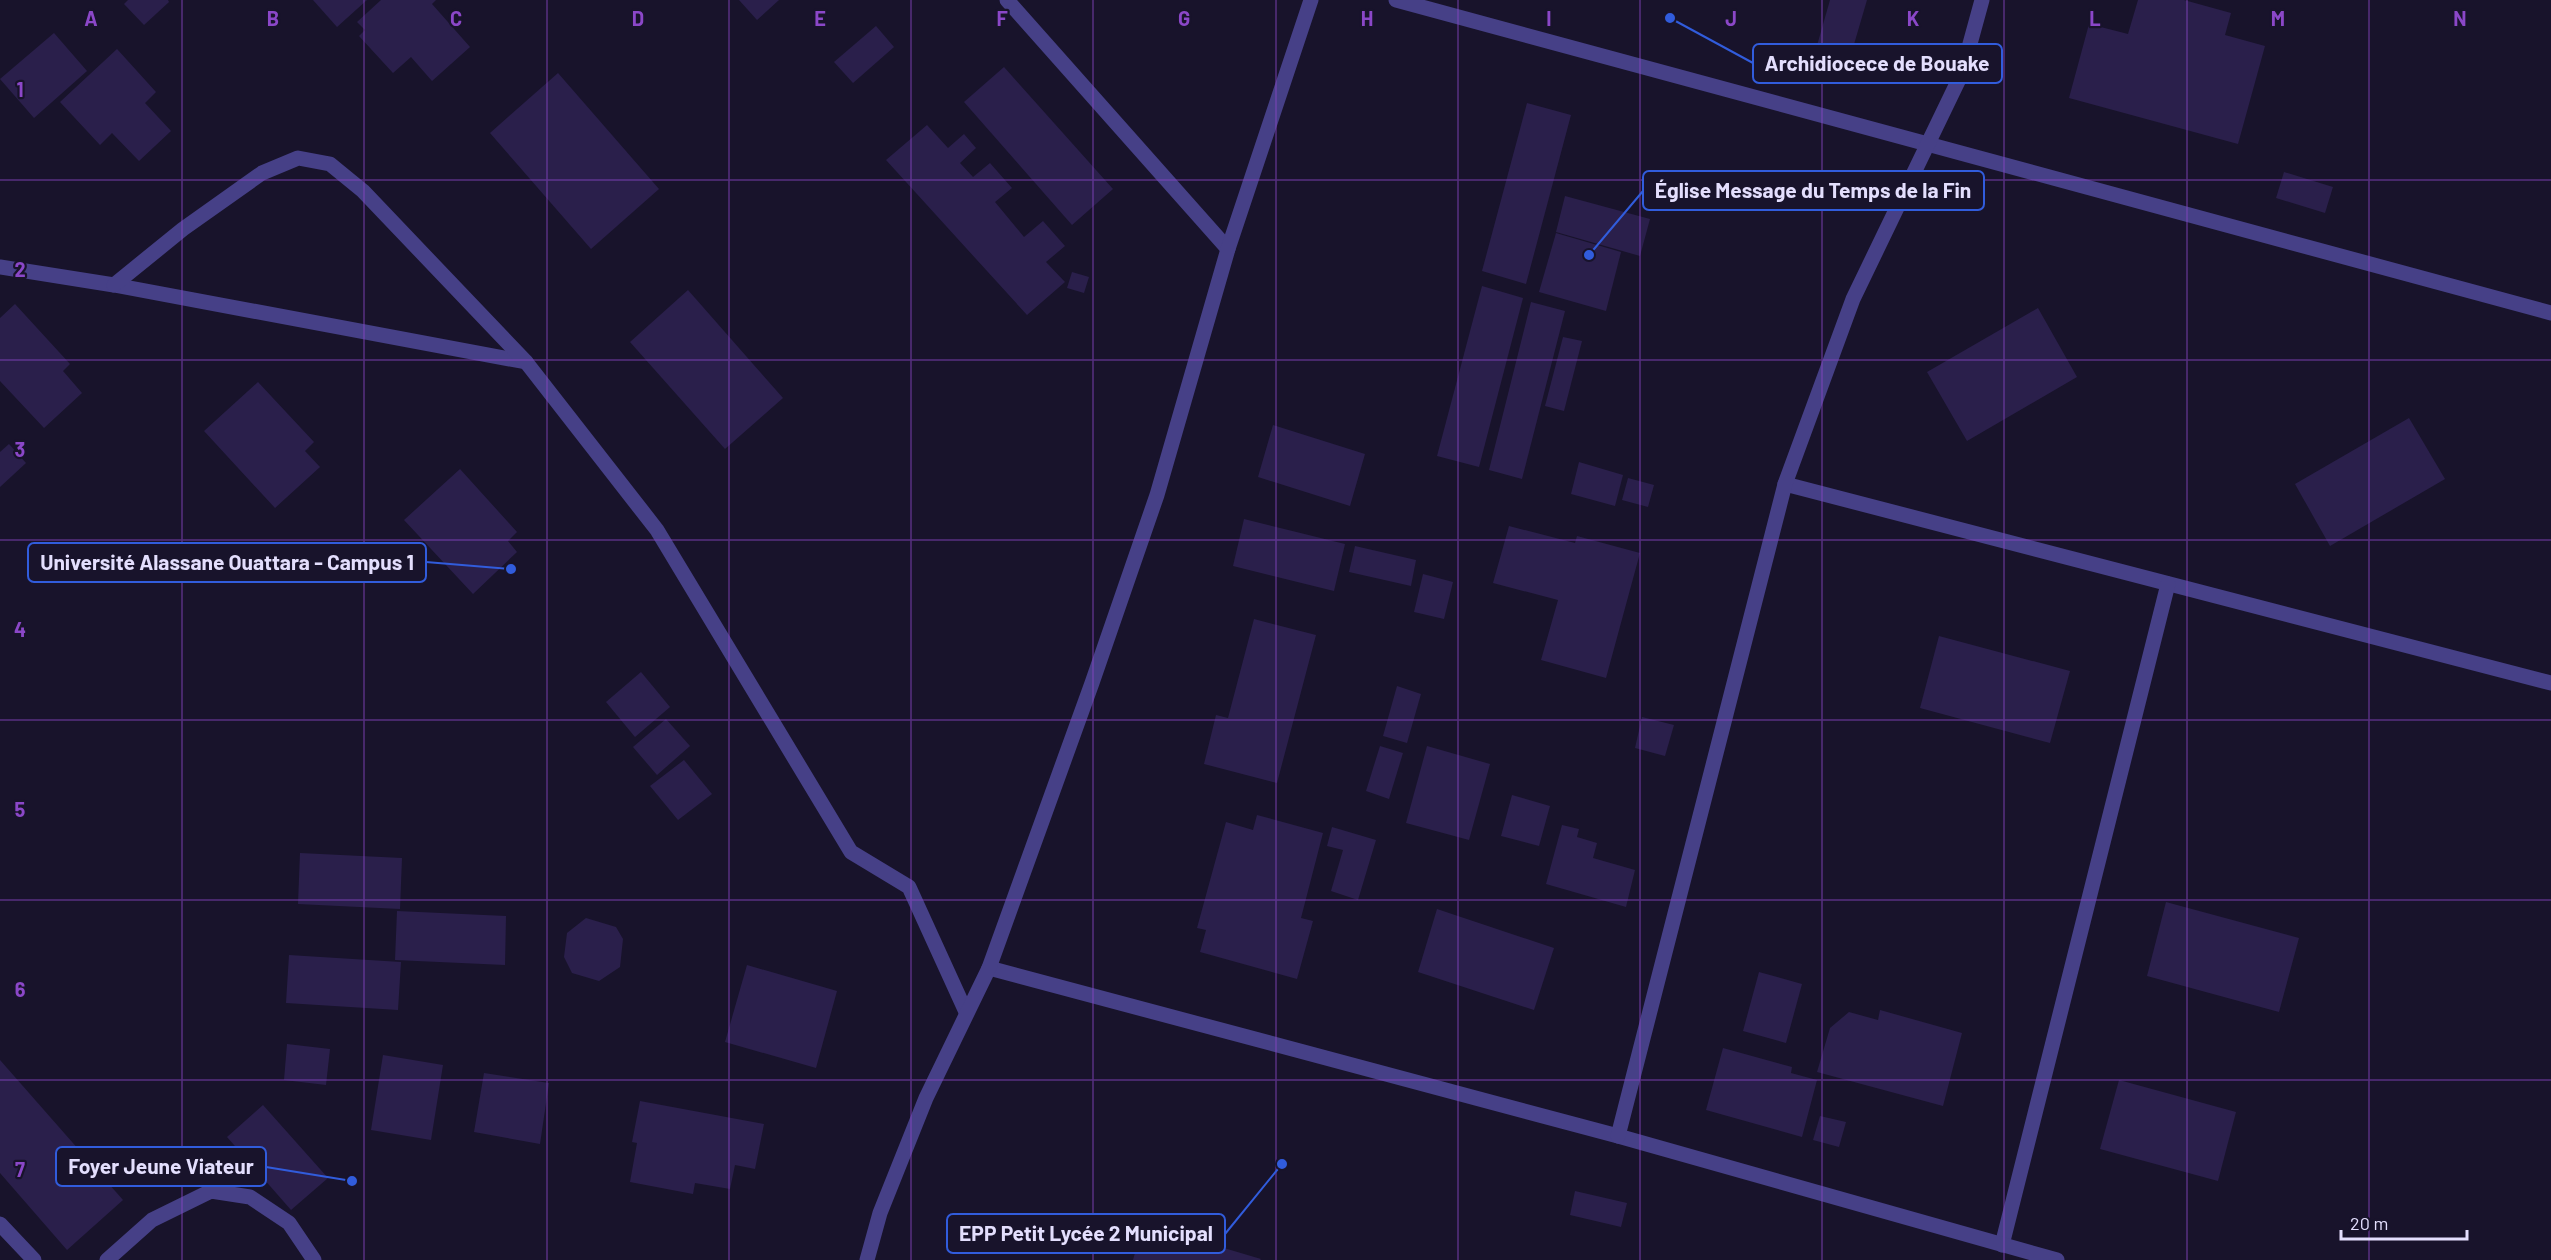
<svg xmlns="http://www.w3.org/2000/svg" width="2551" height="1260" font-family="Barlow,sans-serif">
	<style>
		.building { fill: #2a1f4b }
		.lines { fill: none; stroke-linecap: round; stroke-linejoin: round }
		.lane { stroke: #464087; stroke-width: 15 }
		.street { stroke: #464087; stroke-width: 15 }
		.grid { fill: none; stroke: #8b47c8; stroke-width: 1.5; stroke-opacity: 0.55 }
		.grid-label { font-size: 20px; text-anchor: middle; font-weight: bold; fill: #8b47c8; stroke: #18132b; stroke-width: 4.5; stroke-linejoin: round; paint-order: stroke }
		.leader { fill: none; stroke: #315cdc; stroke-width: 2 }
		.callout-dot { fill: #315cdc; stroke: #18132b; stroke-width: 2 }
		.callout { fill: #18132b; stroke: #315cdc; stroke-width: 2 }
		.callout-label { font-size: 21px; text-anchor: middle; font-weight: bold; fill: #e3defd }
	</style>
	<rect width="100%" height="100%" fill="#18132b"/>
	<g class="building">
		<path d="M128,0h40l1,2 -25,23 -20,-21z"/>
		<path d="M313,0h54l-30,27z"/>
		<path d="M381,0h55l-4,4 38,43 -38,34 -21,-24 -18,16 -34,-37 6,-6 -8,-8z"/>
		<path d="M739,0h40l-22,20z"/>
		<path d="M1830,0h37l-17,58 -34,-9z"/>
		<path d="M2138,0h46l47,13 -6,22 40,11 -27,98 -169,-46 20,-74 39,10z"/>
		<path d="M876,26l18,21 -41,36 -19,-21z"/>
		<path d="M54,33l33,38 -53,47 -34,-39z"/>
		<path d="M117,49l39,43 -11,11 26,28 -32,30 -27,-28 -12,12 -40,-43z"/>
		<path d="M1004,67l109,122 -41,36 -108,-123z"/>
		<path d="M558,73l101,116 -68,60 -101,-116z"/>
		<path d="M1527,103l44,12 -45,169 -44,-13z"/>
		<path d="M927,125l21,23 16,-14 12,14 -16,15 13,14 17,-14 22,25 -17,14 29,35 19,-16 22,25 -19,16 19,20 -38,33 -141,-155z"/>
		<path d="M2284,172l49,15 -8,26 -49,-15z"/>
		<path d="M1565,196l85,23 -10,37 -84,-24z"/>
		<path d="M1556,233l65,19 -15,59 -67,-19z"/>
		<path d="M1072,272l17,5 -5,16 -17,-5z"/>
		<path d="M1482,286l41,12 -44,169 -42,-11z"/>
		<path d="M688,290l95,108 -58,51 -95,-107z"/>
		<path d="M1531,302l34,9 -43,168 -33,-9z"/>
		<path d="M15,304l55,60 -7,7 19,22 -38,35 -44,-47v-63z"/>
		<path d="M2038,308l39,69 -110,64 -40,-69z"/>
		<path d="M1563,337l19,4 -18,70 -19,-5z"/>
		<path d="M258,382l56,60 -9,9 15,16 -45,41 -71,-77z"/>
		<path d="M2409,418l36,61 -115,67 -35,-62z"/>
		<path d="M1273,425l92,29 -15,52 -92,-29z"/>
		<path d="M9,444l17,19 -26,24v-35z"/>
		<path d="M1579,462l44,13 -8,31 -44,-12z"/>
		<path d="M460,469l57,63 -9,9 9,11 -44,42 -69,-74z"/>
		<path d="M1628,478l26,7 -6,22 -26,-7z"/>
		<path d="M1244,519l101,25 -11,47 -101,-25z"/>
		<path d="M1509,526l66,17 2,-7 63,17 -34,125 -65,-18 17,-60 -65,-17z"/>
		<path d="M1355,546l61,14 -5,26 -62,-14z"/>
		<path d="M1423,574l30,8 -9,37 -30,-7z"/>
		<path d="M1254,619l62,16 -39,148 -73,-19 12,-49 12,3z"/>
		<path d="M1939,636l131,35 -20,72 -130,-35z"/>
		<path d="M641,672l29,35 -35,30 -29,-35z"/>
		<path d="M1397,686l24,8 -14,49 -24,-7z"/>
		<path d="M1642,717l32,8 -9,31 -30,-8z"/>
		<path d="M666,719l24,27 -33,29 -24,-28z"/>
		<path d="M1380,746l23,7 -14,46 -23,-8z"/>
		<path d="M1427,746l63,18 -21,76 -63,-17z"/>
		<path d="M684,760l28,34 -34,26 -28,-34z"/>
		<path d="M1512,795l38,11 -11,40 -38,-10z"/>
		<path d="M1257,815l66,18 -22,85 12,3 -16,58 -97,-27 6,-22 -9,-2 29,-106 27,8z"/>
		<path d="M1562,825l17,4 -2,8 20,6 -4,15 42,12 -9,37 -80,-23z"/>
		<path d="M1332,827l44,13 -18,60 -27,-9 12,-41 -16,-4z"/>
		<path d="M300,853l102,5 -2,51 -102,-5z"/>
		<path d="M2166,902l133,36 -20,74 -132,-36z"/>
		<path d="M1437,909l117,39 -20,62 -116,-38z"/>
		<path d="M397,911l109,5 -1,49 -110,-5z"/>
		<path d="M586,918l30,9 7,12 -3,28 -21,14 -27,-8 -8,-16 3,-24z"/>
		<path d="M289,955l112,7 -3,48 -112,-7z"/>
		<path d="M747,965l90,26 -21,77 -91,-26z"/>
		<path d="M1759,972l43,12 -16,59 -43,-12z"/>
		<path d="M1880,1010l82,23 -19,73 -126,-34 13,-44 19,-16 29,8z"/>
		<path d="M287,1044l43,5 -4,36 -42,-5z"/>
		<path d="M1723,1048l69,19 -1,6 26,7 -15,57 -96,-27z"/>
		<path d="M383,1055l60,10 -12,75 -60,-10z"/>
		<path d="M0,1060l123,140 -56,50 -67,-77z"/>
		<path d="M484,1073l65,10 -9,61 -66,-12z"/>
		<path d="M2119,1080l117,32 -18,69 -118,-32z"/>
		<path d="M640,1101l124,23 -9,45 -20,-4 -5,24 -35,-6 -2,11 -63,-12 7,-39 -5,-1z"/>
		<path d="M263,1105l65,73 -37,32 -64,-73z"/>
		<path d="M1820,1116l26,6 -7,25 -26,-7z"/>
		<path d="M1575,1191l52,12 -6,24 -51,-12z"/>
		<path d="M1143,1224l118,35 -1,1h-127z"/>
	</g>
	<g class="lines">
		<g class="lane">
			<path d="M0,267l114,18 412,77"/>
			<path d="M114,285l69,-56 79,-56 36,-15 32,6 33,27 163,171 131,168 194,322 58,35 57,125"/>
			<path d="M1785,484l766,199"/>
			<path d="M0,1224l34,36"/>
			<path d="M2002,1245l166,-661"/>
			<path d="M107,1260l45,-40 59,-29 39,6 39,26 25,37"/>
		</g>
		<g class="street">
			<path d="M1007,0l221,249"/>
			<path d="M1396,0l1155,313"/>
			<path d="M989,968l629,168 439,124"/>
			<path d="M1618,1136l167,-652 68,-185 109,-226 20,-73"/>
			<path d="M867,1260l13,-47 46,-115 63,-130 103,-285 65,-188 71,-246 83,-249"/>
		</g>
	</g>
	<path class="grid" d="M182,0v1260M364,0v1260M547,0v1260M729,0v1260M911,0v1260M1093,0v1260M1276,0v1260M1458,0v1260M1640,0v1260M1822,0v1260M2004,0v1260M2187,0v1260M2369,0v1260M0,180h2551M0,360h2551M0,540h2551M0,720h2551M0,900h2551M0,1080h2551"/>
	<g class="grid-label">
		<text x="91" y="26">A</text>
		<text x="273" y="26">B</text>
		<text x="456" y="26">C</text>
		<text x="638" y="26">D</text>
		<text x="820" y="26">E</text>
		<text x="1002" y="26">F</text>
		<text x="1184" y="26">G</text>
		<text x="1367" y="26">H</text>
		<text x="1549" y="26">I</text>
		<text x="1731" y="26">J</text>
		<text x="1913" y="26">K</text>
		<text x="2095" y="26">L</text>
		<text x="2278" y="26">M</text>
		<text x="2460" y="26">N</text>
		<text x="20" y="97">1</text>
		<text x="20" y="277">2</text>
		<text x="20" y="457">3</text>
		<text x="20" y="637">4</text>
		<text x="20" y="817">5</text>
		<text x="20" y="997">6</text>
		<text x="20" y="1177">7</text>
	</g>
	<path class="leader" d="M1670 18L1753 63M1589 255L1643 191M511 569L426 562M352 1181L266 1167M1282 1164L1225 1234"/>
	<g class="callout-dot">
		<circle cx="1670" cy="18" r="6"/>
		<circle cx="1589" cy="255" r="6"/>
		<circle cx="511" cy="569" r="6"/>
		<circle cx="352" cy="1181" r="6"/>
		<circle cx="1282" cy="1164" r="6"/>
	</g>
	<g class="callout">
		<rect x="1753" y="44" width="249" height="39" rx="6"/>
		<rect x="1643" y="171" width="341" height="39" rx="6"/>
		<rect x="28" y="543" width="398" height="39" rx="6"/>
		<rect x="56" y="1147" width="210" height="39" rx="6"/>
		<rect x="947" y="1214" width="278" height="39" rx="6"/>
	</g>
	<g class="callout-label">
		<text x="1877" y="71">Archidiocece de Bouake</text>
		<text x="1813" y="198">Église Message du Temps de la Fin</text>
		<text x="227" y="570">Université Alassane Ouattara - Campus 1</text>
		<text x="161" y="1174">Foyer Jeune Viateur</text>
		<text x="1086" y="1241">EPP Petit Lycée 2 Municipal</text>
	</g>
	<path d="M2341 1230v9h126v-9" fill="none" stroke="#e3defd" stroke-width="3"/>
	<text x="2350" y="1230" font-size="18" fill="#e3defd" stroke="#18132b" stroke-width="4.5" paint-order="stroke">20 m</text>
</svg>
